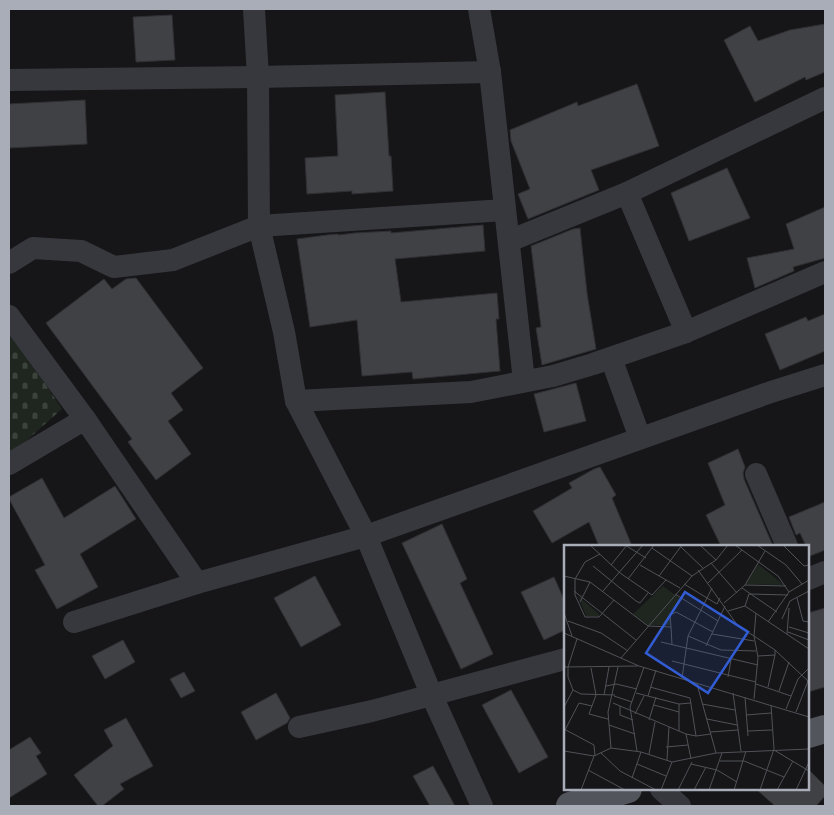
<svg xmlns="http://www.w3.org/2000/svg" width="834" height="815" font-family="Montserrat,sans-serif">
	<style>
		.cemetery { fill: url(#cemetery-stones) }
		.building { fill: #404145; stroke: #303034 }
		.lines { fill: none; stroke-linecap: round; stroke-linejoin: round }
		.minor { stroke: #37383d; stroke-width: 22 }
		.major { stroke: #53555c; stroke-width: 28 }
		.inset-road { fill: none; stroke: #505258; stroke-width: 1 }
		.view { fill: #325cd3; fill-opacity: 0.15; stroke: #325cd3; stroke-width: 2.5 }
		.inset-edge { fill: none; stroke: #a8adb8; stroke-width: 2.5 }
	</style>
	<defs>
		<pattern id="cemetery-stones" width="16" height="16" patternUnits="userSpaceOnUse" patternTransform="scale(1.25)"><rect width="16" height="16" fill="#1e261f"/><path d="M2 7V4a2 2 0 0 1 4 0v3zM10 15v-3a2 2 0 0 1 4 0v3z" fill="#3c433d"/></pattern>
	</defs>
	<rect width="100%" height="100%" fill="#161618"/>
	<path class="cemetery" d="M9,329l53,80 -36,32 -17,11z"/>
	<g class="building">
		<path d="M172,15l3,45 -39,2 -3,-45z"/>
		<path d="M825,24v48l-19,8 -1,-3 -50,25 -31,-62 26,-14 8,15 32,-11z"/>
		<path d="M637,84l22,62 -68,24 8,20 -71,29 -10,-25 12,-5 -19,-48 -1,-11 67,-28 1,4z"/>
		<path d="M385,92l4,64h2l2,35 -41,3v-3l-45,3 -2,-36 33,-2 -3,-61z"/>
		<path d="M85,100l2,44 -78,4v-44z"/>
		<path d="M727,168l23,50 -61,23 -18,-48z"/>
		<path d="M825,207v51l-32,9 1,4 -39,17 -8,-30 47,-9 -8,-25z"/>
		<path d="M483,225l2,26 -90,8 6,43 96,-9 2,26h-3l4,52 -87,8 -1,-7 -50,4 -5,-56 -47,7 -13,-88 30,-4 11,-1v1l17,-2 36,-2v2z"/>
		<path d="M580,228l7,65 9,56 -54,16 -6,-37 5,-1 -10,-81 42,-17z"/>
		<path d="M136,278l67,90 -32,25 12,17 -15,11 23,33 -35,26 -28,-38 4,-3 -86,-116 58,-44 8,10 14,-10z"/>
		<path d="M825,314v37l-45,19 -15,-36 41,-17 2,4z"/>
		<path d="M576,383l10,38 -42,11 -10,-38z"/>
		<path d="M738,449l7,18 -2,6 1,6 29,67h-52l-15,-31 19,-10 -17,-42z"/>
		<path d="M600,467l16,28 -4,3 20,48h-33l-10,-24 -37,21 -19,-32 39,-23 -3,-5 25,-14z"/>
		<path d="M42,478l22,40 51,-32 21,33 -56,35 18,33 -41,22 -22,-39 10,-5 -36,-66v-2z"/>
		<path d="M825,502v48l-15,6 -2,-5v-5h-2l-6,-13 -4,2 -7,-18z"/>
		<path d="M442,524l25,55 -7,4 33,71 -32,15 -59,-126z"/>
		<path d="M315,576l26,49 -40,22 -27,-49z"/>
		<path d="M554,577l11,25v28l-21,10 -23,-48z"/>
		<path d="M825,608v79l-17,5v-79z"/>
		<path d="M123,640l12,22 -30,17 -13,-23z"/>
		<path d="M184,672l11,19 -14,7 -11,-19z"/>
		<path d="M511,690l37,67 -29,16 -37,-68z"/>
		<path d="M276,693l14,25 -3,5 -31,17 -15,-28z"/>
		<path d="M126,718l27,48 -33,18 4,5 -22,17h-4l-24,-31 39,-29 -9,-16z"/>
		<path d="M30,737l11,16 -5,3 11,18 -38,24v-48z"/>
		<path d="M433,766l22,40h-25l-17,-30z"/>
		<path d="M808,769l17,17v10l-9,10h-41l-19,-17h52z"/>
	</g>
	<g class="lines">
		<g class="minor">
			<path d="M254,9l4,68 1,149 25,106 12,69 70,135 66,160 50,110"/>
			<path d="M479,9l11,63 34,309"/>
			<path d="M9,80l249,-3 232,-5"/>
			<path d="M627,193l59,139"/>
			<path d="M509,241l118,-48 198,-95"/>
			<path d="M9,263l24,-15 48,3 33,16 59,-7 86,-34 246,-16"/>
			<path d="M9,316l76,103"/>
			<path d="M611,358l29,80"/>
			<path d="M296,401l175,-9 82,-16 40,-12 93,-32 139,-60"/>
			<path d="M9,464l76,-45 112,164"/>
			<path d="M756,474l31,72"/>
			<path d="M808,579l17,-7"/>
			<path d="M74,622l123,-39 169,-47 405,-144 54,-17"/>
			<path d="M299,727l73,-16 193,-52"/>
			<path d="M661,789l19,17"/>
		</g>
		<g class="major">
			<path d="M808,734l17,-5"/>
			<path d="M570,806l58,-17"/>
		</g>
	</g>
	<g transform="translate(564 545)">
		<rect width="245" height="245" fill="#161618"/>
		<path d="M194,19l21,17 4,4 -37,-1zM14,51l21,18v2h-13z" fill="#1e261f"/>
		<path d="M99,41l18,13 -11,15v11h-22l-15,-11z" fill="#1e261f"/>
		<path class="inset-road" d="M26,0l30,28 32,22 14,-15M61,0l21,13M136,0l16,15M171,0l43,31 11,16M193,0l29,20 16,19M219,0l21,21 5,-1M117,2l22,21M88,3l40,28M147,18l26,30M47,20l16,-20M76,20l40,23M29,21l43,35 4,2 8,-10M134,25l40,56 16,10 4,21 -4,42M0,31l26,6M95,31l23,-31M64,34l26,-34M144,38l34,-33M120,39l33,20 3,-6M181,40l41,1M178,43l35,24M10,46l62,49M39,46l40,-46M111,49l43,27M233,53l6,23 6,1M16,57l10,-20 58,44 23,1 1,18M160,58l21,-18 20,-34M181,61l64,43M164,66l17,-5 4,-12 39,1M0,68l8,23M192,68l-2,23 21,14M21,72l-10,-22v-16l10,-17 15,-8M21,72h14l15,-17M218,74l8,-18 19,-10M4,76l33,12 27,18M204,77l21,-30 20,-12M107,82l-1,-12 6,-3 37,20M225,82l20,6M224,87l21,8M0,88l75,33 170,51M148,89l42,7M223,89l2,-26M124,91l33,14 35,1M13,94l-9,28v10l5,13 8,4 34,1M97,97l97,23M142,101l19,-40M194,111l17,-1v-5l34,32M57,113l71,-82 24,-16 12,-15M108,116l84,21M0,122l74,-1M27,123l5,27 -7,19 19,5M164,132l3,-17M118,133l6,-42 24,-48M133,139l19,69M192,139l35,12M42,141l10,-2 21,5M86,142l40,11 6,38M204,142l7,-32M215,146l10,-29M72,148l43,11 12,-1M169,148l8,58M40,150l5,-28M50,151l18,6M84,151l8,-26M181,152l3,39M49,158l73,31 10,2 15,-2M115,159v27M138,159l33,6M90,160l25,7M56,161v9l13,5M0,162l9,-17M222,164l12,-30 11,-11M232,167l12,-31M71,169l9,-18M182,170l25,-2M143,174l30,6M85,175l7,-23M45,180l26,9M0,184l30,16 1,11M1,185l14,-27 13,3M184,186l24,-1M146,187l28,-2M122,189l5,25M102,202l22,-2M47,203l-3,-36 10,-45M210,205l35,21M0,206l30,5 17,-8 30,4 31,10 44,-9 93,-4M73,206l-7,-44 14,-40M37,208l19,18 36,19M85,209l6,-32M103,215l2,-33M156,216h24l40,16M73,219l29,12M127,219l26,6 20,12M24,225l37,20M68,233l9,-26M17,245l13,-34M97,245l11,-28M114,245l14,-28M130,245l12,-23M145,245l13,-37M170,245l12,-39M196,245l14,-41 -3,-44M213,245l16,-29M232,245l13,-28"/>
		<path class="view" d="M121,47l63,40 -40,61 -62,-40z"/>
		<rect width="245" height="245" class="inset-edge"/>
	</g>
	<rect width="834" height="815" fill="none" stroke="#a8adb8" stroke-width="20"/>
</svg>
